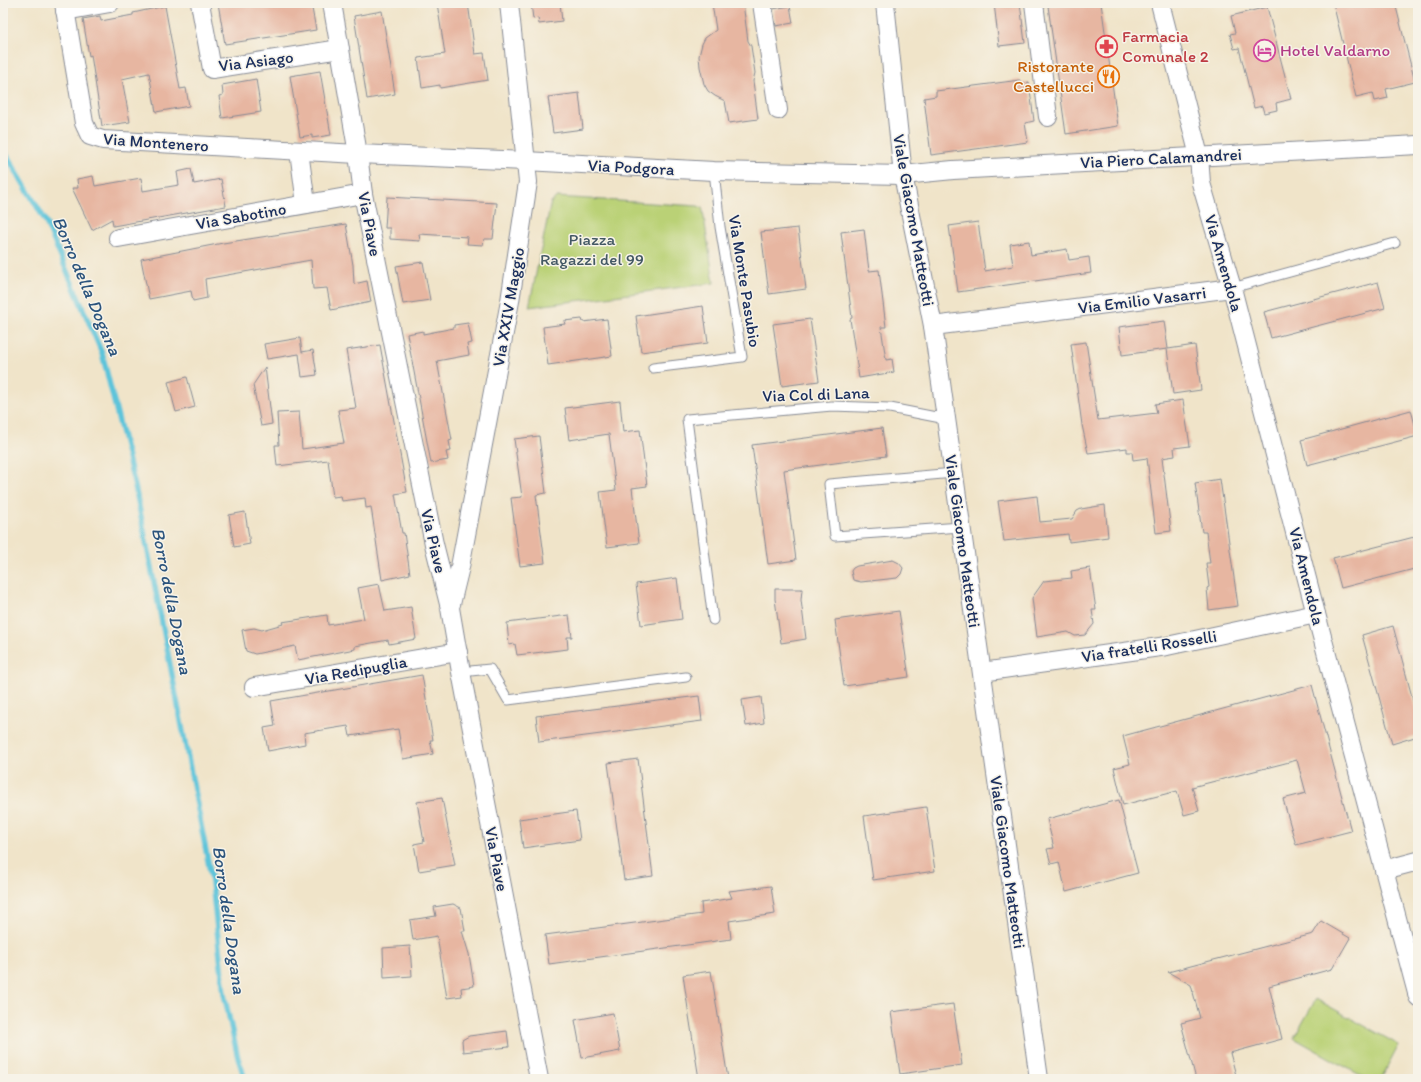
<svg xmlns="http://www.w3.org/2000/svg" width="1421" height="1082" font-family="Itim,sans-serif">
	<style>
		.green { fill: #bad176; stroke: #6a806a }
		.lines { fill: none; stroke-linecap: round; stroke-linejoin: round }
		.stream { stroke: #5dc4da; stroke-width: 5.5 }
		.building { fill: #e7b6a1 }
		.service-casing { stroke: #868a94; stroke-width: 11 }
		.minor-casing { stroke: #868a94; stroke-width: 20 }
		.service { stroke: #fff; stroke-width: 9 }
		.minor { stroke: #fff; stroke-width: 18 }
		.labels { text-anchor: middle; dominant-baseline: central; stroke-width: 3; stroke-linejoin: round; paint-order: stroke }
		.health-label { font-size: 17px; fill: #be3a42; stroke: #f7f3e8; text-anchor: start }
		.hotel-label { font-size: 17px; fill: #b23c85; stroke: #f7f3e8; text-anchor: start }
		.street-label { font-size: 17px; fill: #1b2f5e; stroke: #f7f3e8 }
		.food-label { font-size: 17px; fill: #c56008; stroke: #f7f3e8; text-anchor: end }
		.park-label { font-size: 17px; fill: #435864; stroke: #f7f3e8 }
		.water-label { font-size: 18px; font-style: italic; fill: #2c547d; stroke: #f7f3e8 }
	</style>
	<rect width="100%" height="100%" fill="#f7f3e8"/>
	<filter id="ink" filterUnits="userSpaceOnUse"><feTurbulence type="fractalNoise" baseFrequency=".025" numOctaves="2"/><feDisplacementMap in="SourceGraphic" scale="8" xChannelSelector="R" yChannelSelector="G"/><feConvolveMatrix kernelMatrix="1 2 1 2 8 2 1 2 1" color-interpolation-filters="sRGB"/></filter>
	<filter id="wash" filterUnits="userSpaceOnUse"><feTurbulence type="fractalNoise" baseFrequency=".012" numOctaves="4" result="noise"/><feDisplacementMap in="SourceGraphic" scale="16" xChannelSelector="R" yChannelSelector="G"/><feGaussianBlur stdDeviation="0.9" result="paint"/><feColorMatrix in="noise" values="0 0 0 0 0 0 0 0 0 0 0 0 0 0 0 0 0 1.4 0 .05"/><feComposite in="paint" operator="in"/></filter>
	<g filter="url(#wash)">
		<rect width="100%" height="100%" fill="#f0e4c9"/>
		<g class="green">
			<path d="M557,197l141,9 4,2 1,3 11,72 -185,24 22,-105z"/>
			<path d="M1316,999l83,46 -18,34h-14l-73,-41z"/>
		</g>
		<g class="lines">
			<path class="stream" d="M3,149l42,71 57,133 33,133 29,147 48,249 12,112 14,64 7,21"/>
		</g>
		<g id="blocks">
			<g class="building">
				<path d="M218,3h93l5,27 -91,14z"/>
				<path d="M437,3h31l7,51 9,-1 4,27 -48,8v-3l-18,3 -4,-30 27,-4z"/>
				<path d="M531,3h29l2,18 -23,3 -1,-6 -5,1z"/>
				<path d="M712,3h31l5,38 3,5 4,27 -2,8 5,38 -29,4 -4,-22 -10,-5 -7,-5 -4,-7 -4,-17 -1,-11 3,-12 3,-6 11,-8z"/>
				<path d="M994,3h26l5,40 -26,3z"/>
				<path d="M1073,3h28l17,123 -52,8 -18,-128z"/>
				<path d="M1333,3h62l20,79 -29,7 2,9 -13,3 -2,-8 -17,4z"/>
				<path d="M165,6l15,83 6,-1 3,18 -33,6 -7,-39 -27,6 8,43 -28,4 -11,-71 -2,1 -6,-37 17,-3 1,5 32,-6v-2z"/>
				<path d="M790,6l3,17 -17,3 -3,-17z"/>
				<path d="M1267,7l24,92 -15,4 1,7 -13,3 -2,-7 -8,2 -15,-60 -5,1 -4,-15 5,-1 -4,-17z"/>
				<path d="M382,11l13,83 -28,5 -13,-83z"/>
				<path d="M320,71l11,64 -19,3v-3l-12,2 -10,-61z"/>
				<path d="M256,79l5,33 -39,6 -3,-22 4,-1 -1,-10z"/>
				<path d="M1020,80v4l9,-2 5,39 -9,2 3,19 -97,13 -7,-57 12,-2v-5z"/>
				<path d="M579,93l4,36 -30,4 -5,-36z"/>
				<path d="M191,169l3,15 27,-5 5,27 -113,20 -1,-7 -20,11 -20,-42h6l-1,-9 16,-3 2,10 46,-8 2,13 36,-6 -2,-13z"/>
				<path d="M387,197l110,6 -4,36h-9l-1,6 -16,-1 1,-7 -49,-3 1,7 -30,-2v-11h-5z"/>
				<path d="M978,222l7,49 28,-5 -3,-22 19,-3 2,14 36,-6 2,11 20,-3 2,16 -133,19 -9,-66z"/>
				<path d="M346,224l7,41 1,19 13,-3 4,21 -40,8 -4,-22 -14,1 -2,-29 -106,19 2,19 -14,3 -2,-10 -42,8 -8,-40 82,-16z"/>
				<path d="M798,228l8,61 -37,5 -8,-62z"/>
				<path d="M864,229l5,42 10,-1 7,57h-5l5,33 6,-1 2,13 -35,6 -9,-59 2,-1 -11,-86z"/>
				<path d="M423,262l7,38 -27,4 -7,-38z"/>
				<path d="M1378,282l7,26 -114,30 -7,-26z"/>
				<path d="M703,306l5,37 -67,9 -5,-36z"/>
				<path d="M582,319l1,3 24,-3 5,37 -64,9 -5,-38 22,-3 -1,-3z"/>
				<path d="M810,319l9,62 -37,5 -9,-62z"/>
				<path d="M1164,321l4,28 27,-4 6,45 -28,4 -6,-45 -45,6 -3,-28z"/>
				<path d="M468,323l4,20 -5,1 2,11 -32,6 15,79 -3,1 2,10 -5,1 2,8 -17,3 -24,-129 16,-3v3l31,-6v-3z"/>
				<path d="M300,338l2,14 11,-2 4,25 -15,2 -3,-23 -32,5 -3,-15z"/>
				<path d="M1086,342l12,78 59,-7 -2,-9 28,-4 7,46 -16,2 1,8 -13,2 9,73 -15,2 -9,-75 -14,2 -1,-8h-5v-4l-39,5 -6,-28 -11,-81z"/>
				<path d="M380,345l27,147 -12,2 7,39h2l6,41 -28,6 -11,-73 -5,1 -1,-10 -23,3 -1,-5 -8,1 -5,-37 -51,6 -2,-21h4l-2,-32 22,-1 3,37 42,-6 -6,-33 18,-2 -10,-58z"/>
				<path d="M265,367l7,57 -11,2 -8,-41z"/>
				<path d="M187,377l8,30 -19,5 -8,-30z"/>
				<path d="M620,401l3,31 17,-2 7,56 -15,2 7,55 -32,4 -7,-55 16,-2 -7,-56 -40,6 -4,-32z"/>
				<path d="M1411,410l7,26 -111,29 -6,-25z"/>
				<path d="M882,428l4,28 -102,14 12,90 -28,4 -16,-119z"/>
				<path d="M539,436l7,57 -10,2 9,68 -25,3 -9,-68 11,-1 -8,-58z"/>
				<path d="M1220,479l18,127 -29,4 -2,-22 2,-1 -3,-24h4l-4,-31h-4l-7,-49z"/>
				<path d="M1037,496l3,26 32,-3 5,-8 4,-2 24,-4 3,32 -39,5 -1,-8 -64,7 -6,-40z"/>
				<path d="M245,512l5,32 -16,3 -5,-32z"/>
				<path d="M1418,536v32l-77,20 -8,-30z"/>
				<path d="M893,560l6,3 4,5 -2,6 -4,4 -36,4 -8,-2 -2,-9 2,-3 4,-2z"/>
				<path d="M1090,568l6,42h-4l2,14 -9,11 -10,1 -7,-4 -31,5 -5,-39 12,-17 28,-3 -1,-7z"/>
				<path d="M677,578l5,41 -41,6 -5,-41z"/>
				<path d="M379,584l6,27 26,-4 5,32 -27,5 -1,-4 -33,6v3l-57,11 -3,-14 -40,8 -9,-3 -4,-21 12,-2 8,2 21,-6 -1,-2 45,-7 1,10 36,-6 -6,-31z"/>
				<path d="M775,589h27l-1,11 5,39 -25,4 -6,-44z"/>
				<path d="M899,611l10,66 -65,9 -9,-66z"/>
				<path d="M569,615l3,22h-5l1,12 -51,6 -2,-11 -6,1 -2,-22z"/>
				<path d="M1393,626l25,93v17l-26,8 -30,-109z"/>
				<path d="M422,675l11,65h-3l3,14 -30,5 -5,-30 -48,7 -2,-10 -44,7 1,11 -37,7 -4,-23 11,-2 -4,-25z"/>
				<path d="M1312,685l39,146 -55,14 -13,-46 23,-6 -9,-33 -105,27 7,24 -15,4 -7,-24 -54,14 -9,-37 16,-4 -7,-28z"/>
				<path d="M699,696l3,25 -163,21 -3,-26z"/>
				<path d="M761,697l3,26 -18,3 -4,-26z"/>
				<path d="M638,759l15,117 -29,4 -16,-117z"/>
				<path d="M442,798l13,67 -36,6 -5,-27 10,-2 -7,-40z"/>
				<path d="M1119,800l19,73 -72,19 -7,-30 -8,2 -4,-15 7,-1 -7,-29z"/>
				<path d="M926,807l9,64 -62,9 -9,-64z"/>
				<path d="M576,811l4,29 -57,8 -4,-29z"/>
				<path d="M771,886l4,28 -46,7 2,18 -182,25 -4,-29 157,-21 -1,-11 31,-5 -3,-7z"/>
				<path d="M453,904l8,4 4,23h-3l7,23 5,32 -13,2 1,8 -15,2 -10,-62 -24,4 -3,-20 26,-4 -2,-9z"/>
				<path d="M1321,921l29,17 -18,31 -63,17 13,53 -52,14 7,26h-41l-15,-56 19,-5 -9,-33 -23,-13 145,-38z"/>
				<path d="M410,946l2,30 -28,2 -1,-30z"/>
				<path d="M711,971l17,108h-29l-11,-70 -5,-34z"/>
				<path d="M953,1004l9,61 -62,9 -9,-62z"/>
				<path d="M613,1013l7,38 -38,7 -7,-38z"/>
				<path d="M507,1031l2,16 -46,5 -1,-12 7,-4z"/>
			</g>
		</g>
	</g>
	<g filter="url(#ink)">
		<use href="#blocks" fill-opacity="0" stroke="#868a94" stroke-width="1"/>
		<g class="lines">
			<defs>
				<g id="service">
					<path d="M1232,288l163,-45"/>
					<path d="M653,368l89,-11 -22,-130 -6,-56"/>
					<path d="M954,473l-125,11 6,52 126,-9"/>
					<path d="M713,620l-26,-201 145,-13 58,2 56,11"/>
					<path d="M461,672l29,-3 18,31 178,-23"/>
				</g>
				<g id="minor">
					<path d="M64,3l20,120 6,13 13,4 255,14 167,7 189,10 189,4 50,-5 465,-25"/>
					<path d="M200,3l12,66 128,-20"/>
					<path d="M332,3l26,151 5,40 71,350 16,64 11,64 78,407"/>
					<path d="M762,3l16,107"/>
					<path d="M885,3l18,172 30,151 106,753"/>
					<path d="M1034,3l14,114"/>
					<path d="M1160,3l39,153 2,27 31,105 84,326 102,383"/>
					<path d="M65,11l45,-8"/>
					<path d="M299,151l7,53"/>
					<path d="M118,238l245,-44"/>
					<path d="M933,326l299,-38"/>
					<path d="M451,604l9,-37 50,-266 18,-119 -19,-179"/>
					<path d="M982,672l185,-26 149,-32"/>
					<path d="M254,687l204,-35"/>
					<path d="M1384,870l34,-9"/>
				</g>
			</defs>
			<use href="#service" class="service-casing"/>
			<use href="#minor" class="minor-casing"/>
			<use href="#service" class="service"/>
			<use href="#minor" class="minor"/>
		</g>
	</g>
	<defs>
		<symbol id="pharmacy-ring" viewBox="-11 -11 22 22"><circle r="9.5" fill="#f7f3e8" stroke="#e0444e" stroke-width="1.5"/><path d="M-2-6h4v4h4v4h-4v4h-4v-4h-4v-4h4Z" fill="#e0444e"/></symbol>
		<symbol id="hotel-ring" viewBox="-11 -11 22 22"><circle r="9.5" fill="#f7f3e8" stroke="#d1479c" stroke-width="1.5"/><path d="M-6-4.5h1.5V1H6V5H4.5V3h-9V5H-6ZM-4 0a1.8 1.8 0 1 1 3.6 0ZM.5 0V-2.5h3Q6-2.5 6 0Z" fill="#d1479c"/></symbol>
		<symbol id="restaurant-ring" viewBox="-11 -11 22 22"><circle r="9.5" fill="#f7f3e8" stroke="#e8710a" stroke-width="1.5"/><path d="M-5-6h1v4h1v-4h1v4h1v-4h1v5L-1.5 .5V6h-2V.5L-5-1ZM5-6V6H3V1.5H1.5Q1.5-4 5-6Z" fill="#e8710a"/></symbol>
	</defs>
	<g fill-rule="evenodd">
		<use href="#pharmacy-ring" x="1094" y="34" width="25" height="25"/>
		<use href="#hotel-ring" x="1252" y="38" width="25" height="25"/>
		<use href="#restaurant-ring" x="1096" y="64" width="25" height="25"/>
	</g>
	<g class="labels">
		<g class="health-label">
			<text x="1122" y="36">Farmacia<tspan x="1122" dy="20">Comunale 2</tspan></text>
		</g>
		<g class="hotel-label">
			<text x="1280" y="50">Hotel Valdarno</text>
		</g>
		<g class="street-label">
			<text transform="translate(256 61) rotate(-7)">Via Asiago</text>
			<text transform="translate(156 142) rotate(4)">Via Montenero</text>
			<text transform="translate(1161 158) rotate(-3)">Via Piero Calamandrei</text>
			<text transform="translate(631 167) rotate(3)">Via Podgora</text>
			<text transform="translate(241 216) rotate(-10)">Via Sabotino</text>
			<text transform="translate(914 220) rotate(80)">Viale Giacomo Matteotti</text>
			<text transform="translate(370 224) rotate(79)">Via Piave</text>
			<text transform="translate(1224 263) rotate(74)">Via Amendola</text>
			<text transform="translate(745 281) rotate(81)">Via Monte Pasubio</text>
			<text transform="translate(1142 300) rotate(-7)">Via Emilio Vasarri</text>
			<text transform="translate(508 307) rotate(-80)">Via XXIV Maggio</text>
			<text transform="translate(816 394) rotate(-2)">Via Col di Lana</text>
			<text transform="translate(434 541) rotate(77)">Via Piave</text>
			<text transform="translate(963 541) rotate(82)">Viale Giacomo Matteotti</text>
			<text transform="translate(1307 576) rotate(76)">Via Amendola</text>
			<text transform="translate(1149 646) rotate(-9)">Via fratelli Rosselli</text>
			<text transform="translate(356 670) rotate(-10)">Via Redipuglia</text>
			<text transform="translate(497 859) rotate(79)">Via Piave</text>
			<text transform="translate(1008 862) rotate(82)">Viale Giacomo Matteotti</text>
		</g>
		<g class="food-label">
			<text x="1094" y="66">Ristorante<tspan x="1094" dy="20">Castellucci</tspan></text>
		</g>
		<g class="park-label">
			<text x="592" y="239">Piazza<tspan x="592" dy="20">Ragazzi del 99</tspan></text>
		</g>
		<g class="water-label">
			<text transform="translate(87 286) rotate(67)">Borro della Dogana</text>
			<text transform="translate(172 601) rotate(79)">Borro della Dogana</text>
			<text transform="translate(229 920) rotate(82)">Borro della Dogana</text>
		</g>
	</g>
	<rect width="1421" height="1082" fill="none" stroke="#f7f3e8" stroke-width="16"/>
</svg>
